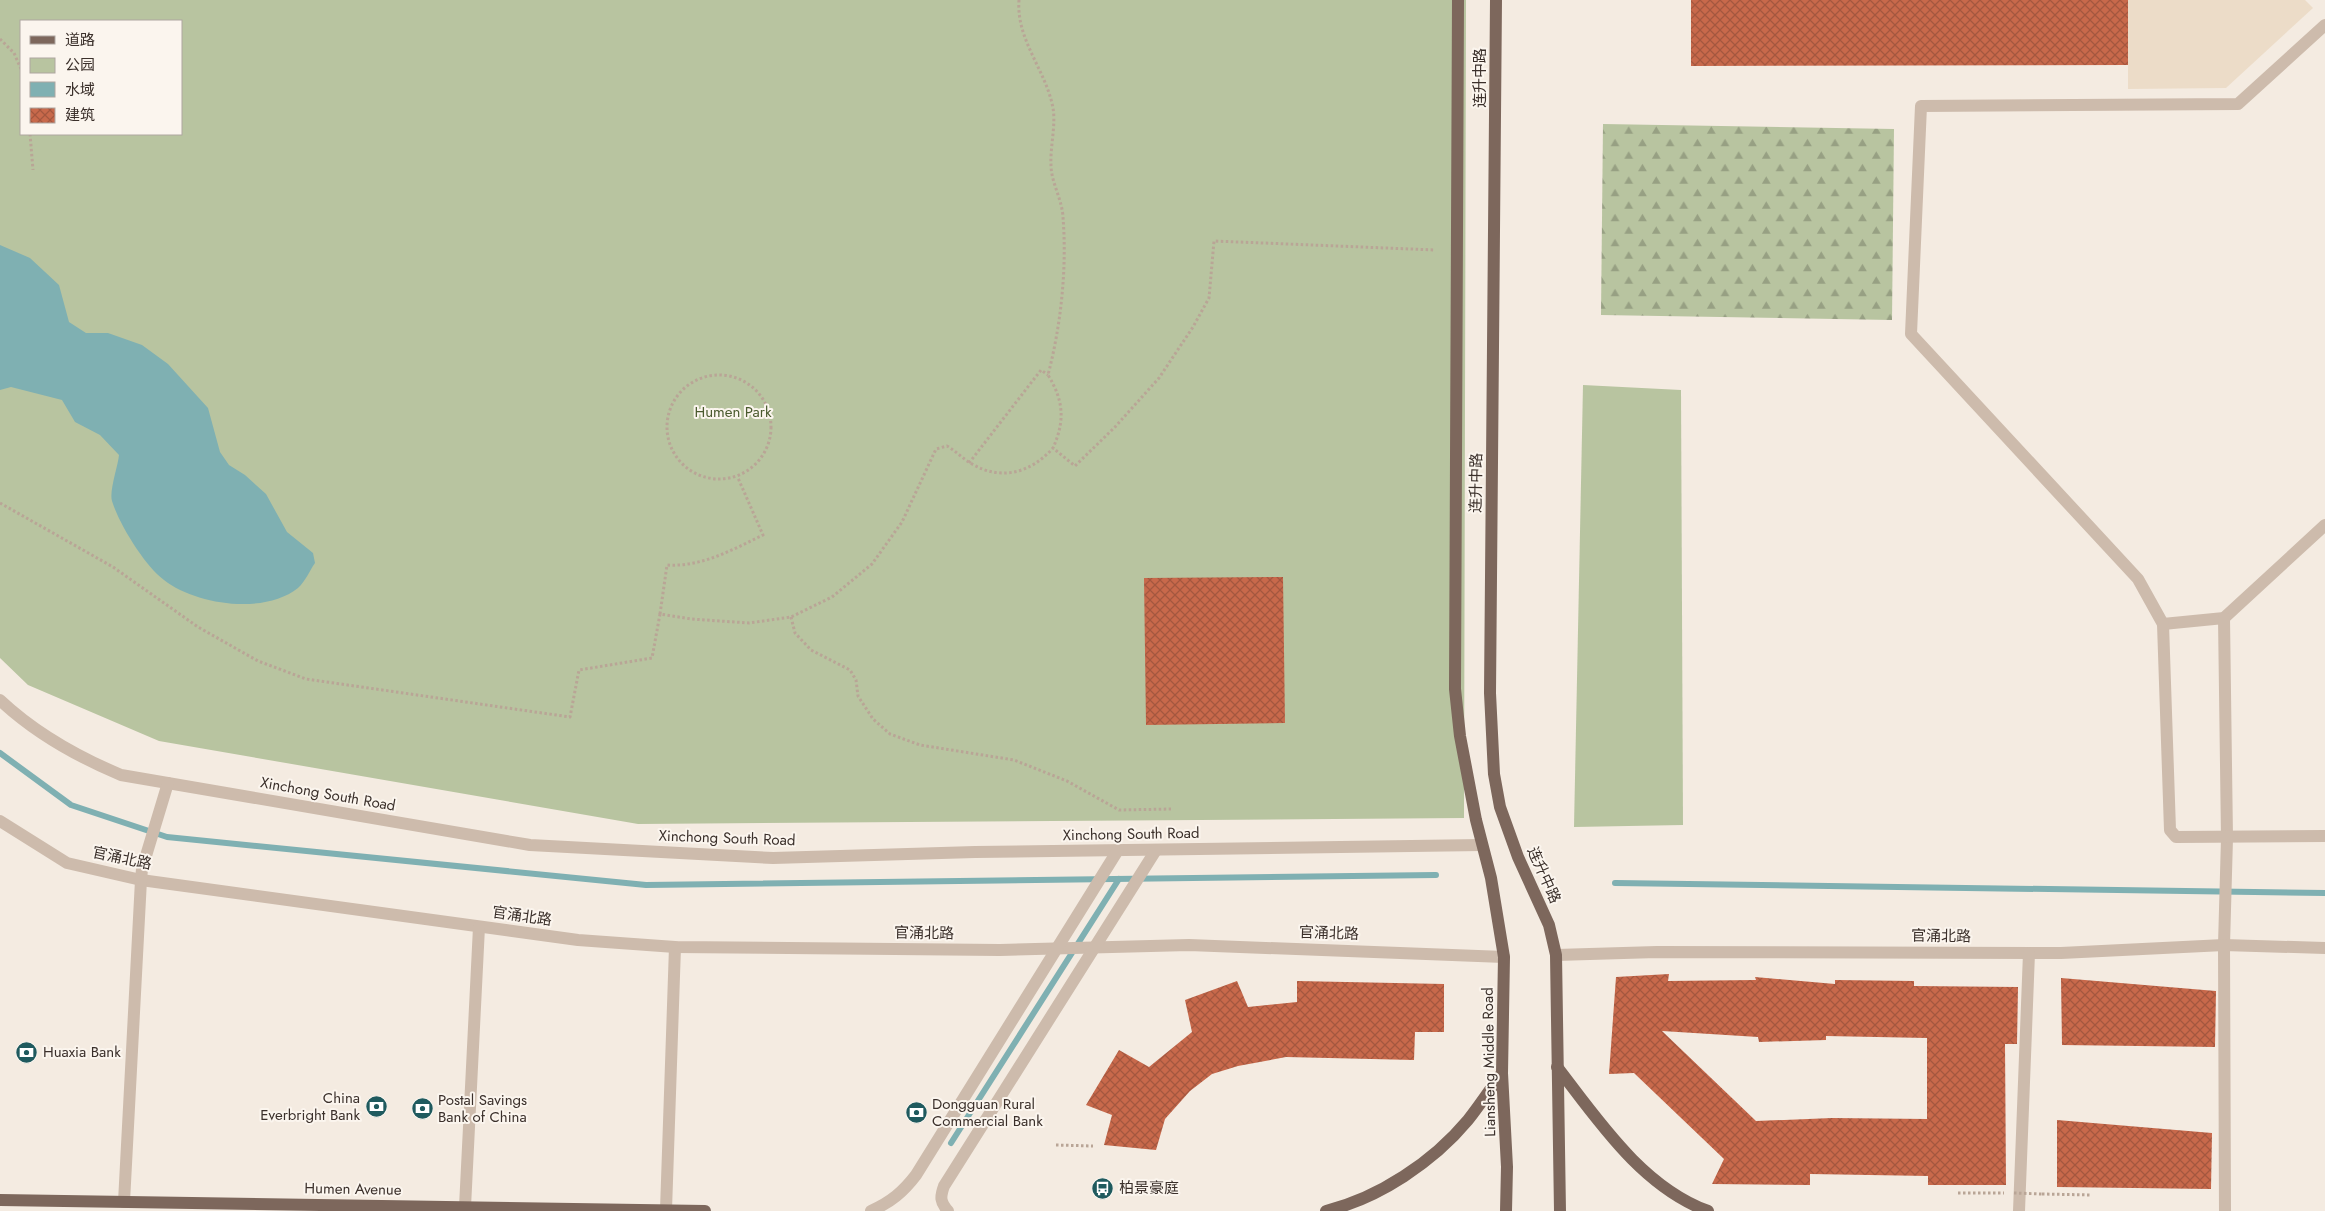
<svg xmlns="http://www.w3.org/2000/svg" width="2325" height="1211" font-family="Jost,'Noto Sans SC',sans-serif">
	<style>
		.forest { fill: url(#forest-firs) }
		.park { fill: #b8c4a0; fill-rule: evenodd }
		.plaza { fill: #ecdcc8 }
		.water { fill: #7fb0b2 }
		.lines { fill: none; stroke-linecap: round; stroke-linejoin: round }
		.stream { stroke: #7fb0b2; stroke-width: 6 }
		.building { fill: url(#building-cross-hatch); fill-rule: evenodd }
		.path { stroke: #b9a596; stroke-width: 3; stroke-dasharray: 2.5 2.5; stroke-linecap: butt }
		.minor { stroke: #cdbbac; stroke-width: 12 }
		.major { stroke: #7d675c; stroke-width: 12 }
		.path-bridge { stroke: #b9a596; stroke-width: 3; stroke-dasharray: 2.5 2.5; stroke-linecap: butt }
		.labels { text-anchor: middle; dominant-baseline: central; stroke-width: 4; stroke-linejoin: round; paint-order: stroke }
		.street-label { font-size: 15px; fill: #3b302b; stroke: #fbf5ee }
		.park-label { font-size: 15px; fill: #4a5a2e; stroke: #fbf5ee }
		.poi-label { font-size: 15px; fill: #3b302b; stroke: #fbf5ee; text-anchor: start }
	</style>
	<defs>
		<pattern id="forest-firs" width="22" height="20" patternUnits="userSpaceOnUse" patternTransform="scale(1.25)"><rect width="22" height="20" fill="#b8c4a0"/><path d="M5 1l3.5 6h-7zM16 11l3.5 6h-7z" fill="#97a083"/></pattern>
		<pattern id="building-cross-hatch" width="8" height="8" patternUnits="userSpaceOnUse" patternTransform="scale(1.25)"><rect width="8" height="8" fill="#c8694b"/><path d="M0 0l8 8M0 8l8-8" fill="none" stroke="#a4573f"/></pattern>
	</defs>
	<rect width="100%" height="100%" fill="#f4ebe1"/>
	<path class="forest" d="M1603,124l291,5 -2,191 -291,-5z"/>
	<g class="park">
		<path d="M0,0h1466l-2,818 -826,6 -479,-83 -131,-56 -28,-27zM21,21h160v113h-160z"/>
		<path d="M1583,385l98,5 2,435 -109,2z"/>
	</g>
	<path class="plaza" d="M2128,0h177l8,8 -87,80 -98,1z"/>
	<path class="water" d="M0,245l30,13 29,27 10,37 17,11h22l34,12 26,19 40,44 12,44 9,13 16,10 21,19 21,38 26,21 2,10c-5,7 -10,19 -17,25 -34,27 -102,17 -134,-8 -19,-14 -45,-56 -52,-79 -3,-10 6,-35 7,-46l-19,-20 -25,-13 -13,-22 -51,-13 -11,3z"/>
	<g class="lines">
		<g class="stream">
			<path d="M0,753l71,52 96,32 479,48 790,-10"/>
			<path d="M1615,883l710,10"/>
			<path d="M951,1143l168,-264"/>
		</g>
	</g>
	<g class="building">
		<path d="M1691,0h437v65l-437,1z"/>
		<path d="M1283,577l2,146 -139,2 -2,-147z"/>
		<path d="M1669,974l-1,7 88,-1 -1,-3 80,7v-4l79,1v5l104,1 -1,57h-12l1,141h-78v-9l-118,-2v11l-98,-1 12,-25 -90,-86 -25,1 7,-97zM1662,1031l96,6 1,5 67,-2v-4l101,2v81l-95,-1 -76,3z"/>
		<path d="M2061,978l155,13 -1,56 -153,-2z"/>
		<path d="M1237,981l11,26 49,-5v-21l147,3v48h-29l-1,28 -128,-3 -48,9 -26,8 -22,17 -25,28 -9,31 -52,-5 8,-30 -26,-10 33,-55 30,17 43,-35 -7,-32z"/>
		<path d="M2057,1120l155,13 -1,56 -154,-2z"/>
	</g>
	<g class="lines">
		<g class="path">
			<path d="M1019,0c-3,40 27,70 34,108 3,18 -3,39 -2,57 0,17 11,34 12,52 4,52 -2,108 -15,158 16,26 17,46 5,73"/>
			<path d="M0,39l14,14 7,16"/>
			<path d="M30,134l3,36"/>
			<circle cx="719" cy="427" r="52"/>
			<path d="M969,463l72,-93 7,5"/>
			<path d="M0,503l113,64 85,60 60,34 48,18 264,38 9,-47 73,-12 8,-44 31,5 58,4 42,-6 41,-20 40,-33 30,-42 34,-73 11,-3c9,5 16,13 25,18 29,17 59,9 81,-16l22,18 40,-39 44,-49 34,-51 16,-29 5,-57 221,9"/>
			<path d="M660,614l7,-49c35,2 65,-15 96,-30l-25,-57"/>
			<path d="M791,617l4,16 16,17 39,20 6,10 2,16 15,23 17,15 30,11 94,15 53,21 52,29 52,-1"/>
			<path d="M1056,1145l37,1"/>
			<path d="M1958,1193h46"/>
			<path d="M2042,1194l50,1"/>
		</g>
		<g class="minor">
			<path d="M2325,25l-87,79 -317,2 -10,228 227,245 25,45 61,-6 101,-93"/>
			<path d="M2224,618l3,220 -3,107 1,266"/>
			<path d="M2163,624l7,206 6,7 149,-1"/>
			<path d="M0,700c35,33 76,56 121,75l409,70 243,13 202,-6 507,-7"/>
			<path d="M0,821l67,42 74,17 437,60 97,7 325,3 189,-5 315,12"/>
			<path d="M1556,955l101,-3 404,1 163,-8 101,3"/>
			<path d="M124,1202l17,-322 1,-11 26,-86"/>
			<path d="M465,1207l14,-280"/>
			<path d="M666,1210l9,-263"/>
			<path d="M871,1211c20,-9 32,-19 45,-36l202,-325"/>
			<path d="M948,1211c-8,-9 -8,-14 -4,-25l212,-336"/>
			<path d="M2019,1211l10,-258"/>
		</g>
		<g class="major">
			<path d="M1458,0l-3,689 5,47 16,84 15,58 13,79 -2,116 5,94 -1,44"/>
			<path d="M1496,0l-6,693 4,81 6,33 18,50 31,68 7,30 4,256"/>
			<path d="M1557,1067c41,53 85,120 151,144"/>
			<path d="M0,1200l705,11"/>
			<path d="M1326,1211c53,-13 107,-49 142,-91 12,-15 23,-32 34,-47"/>
		</g>
		<path class="path-bridge" d="M2014,1193l28,1"/>
	</g>
	<defs>
		<symbol id="bank-disc" viewBox="-11 -11 22 22"><circle r="9.5" fill="#1f5a5e" stroke="#fbf5ee"/><path d="M-6-4H6V4H-6ZM0-2.3a2.3 2.3 0 1 0 0 4.6a2.3 2.3 0 1 0 0-4.6Z" fill="#fff"/></symbol>
		<symbol id="bus-disc" viewBox="-11 -11 22 22"><circle r="9.5" fill="#1f5a5e" stroke="#fbf5ee"/><path d="M-5-6H5V4H4V6H2V4H-2V6H-4V4H-5ZM-3.5-4V0h7V-4ZM-3.5 1.2v1.5H-2V1.2ZM2 1.2v1.5H3.5V1.2Z" fill="#fff"/></symbol>
	</defs>
	<g fill-rule="evenodd">
		<use href="#bank-disc" x="14" y="1040" width="25" height="25"/>
		<use href="#bank-disc" x="364" y="1094" width="25" height="25"/>
		<use href="#bank-disc" x="410" y="1096" width="25" height="25"/>
		<use href="#bank-disc" x="904" y="1100" width="25" height="25"/>
		<use href="#bus-disc" x="1090" y="1176" width="25" height="25"/>
	</g>
	<g class="labels">
		<g class="street-label">
			<text transform="translate(1480 78) rotate(-90)">连升中路</text>
			<text transform="translate(1476 483) rotate(-89)">连升中路</text>
			<text transform="translate(328 794) rotate(10)">Xinchong South Road</text>
			<text transform="translate(1131 834) rotate(-1)">Xinchong South Road</text>
			<text transform="translate(727 838) rotate(2)">Xinchong South Road</text>
			<text transform="translate(122 858) rotate(12)">官涌北路</text>
			<text transform="translate(1544 875) rotate(66)">连升中路</text>
			<text transform="translate(522 916) rotate(8)">官涌北路</text>
			<text transform="translate(924 933) rotate(1)">官涌北路</text>
			<text transform="translate(1329 933) rotate(2)">官涌北路</text>
			<text transform="translate(1941 936) rotate(1)">官涌北路</text>
			<text transform="translate(1489 1062) rotate(-91)">Liansheng Middle Road</text>
			<text transform="translate(353 1189) rotate(1)">Humen Avenue</text>
		</g>
		<g class="park-label">
			<text x="733" y="412">Humen Park</text>
		</g>
		<g class="poi-label">
			<text x="43" y="1052">Huaxia Bank</text>
			<text x="360" y="1098" text-anchor="end">China<tspan x="360" dy="17">Everbright Bank</tspan></text>
			<text x="438" y="1100">Postal Savings<tspan x="438" dy="17">Bank of China</tspan></text>
			<text x="932" y="1104">Dongguan Rural<tspan x="932" dy="17">Commercial Bank</tspan></text>
			<text x="1119" y="1188">柏景豪庭</text>
		</g>
	</g>
	<rect x="20" y="20" width="162" height="115" fill="#fbf5ee" stroke="#aea6a0"/>
	<rect x="30" y="36" width="25" height="8" fill="#7d675c" stroke="#aea6a0"/>
	<text x="65" y="45" font-size="15" fill="#3b302b">道路</text>
	<rect x="30" y="58" width="25" height="15" fill="#b8c4a0" stroke="#aea6a0"/>
	<text x="65" y="70" font-size="15" fill="#3b302b">公园</text>
	<rect x="30" y="82" width="25" height="15" fill="#7fb0b2" stroke="#aea6a0"/>
	<text x="65" y="95" font-size="15" fill="#3b302b">水域</text>
	<rect x="30" y="108" width="25" height="15" fill="url(#building-cross-hatch)" stroke="#aea6a0"/>
	<text x="65" y="120" font-size="15" fill="#3b302b">建筑</text>
</svg>
